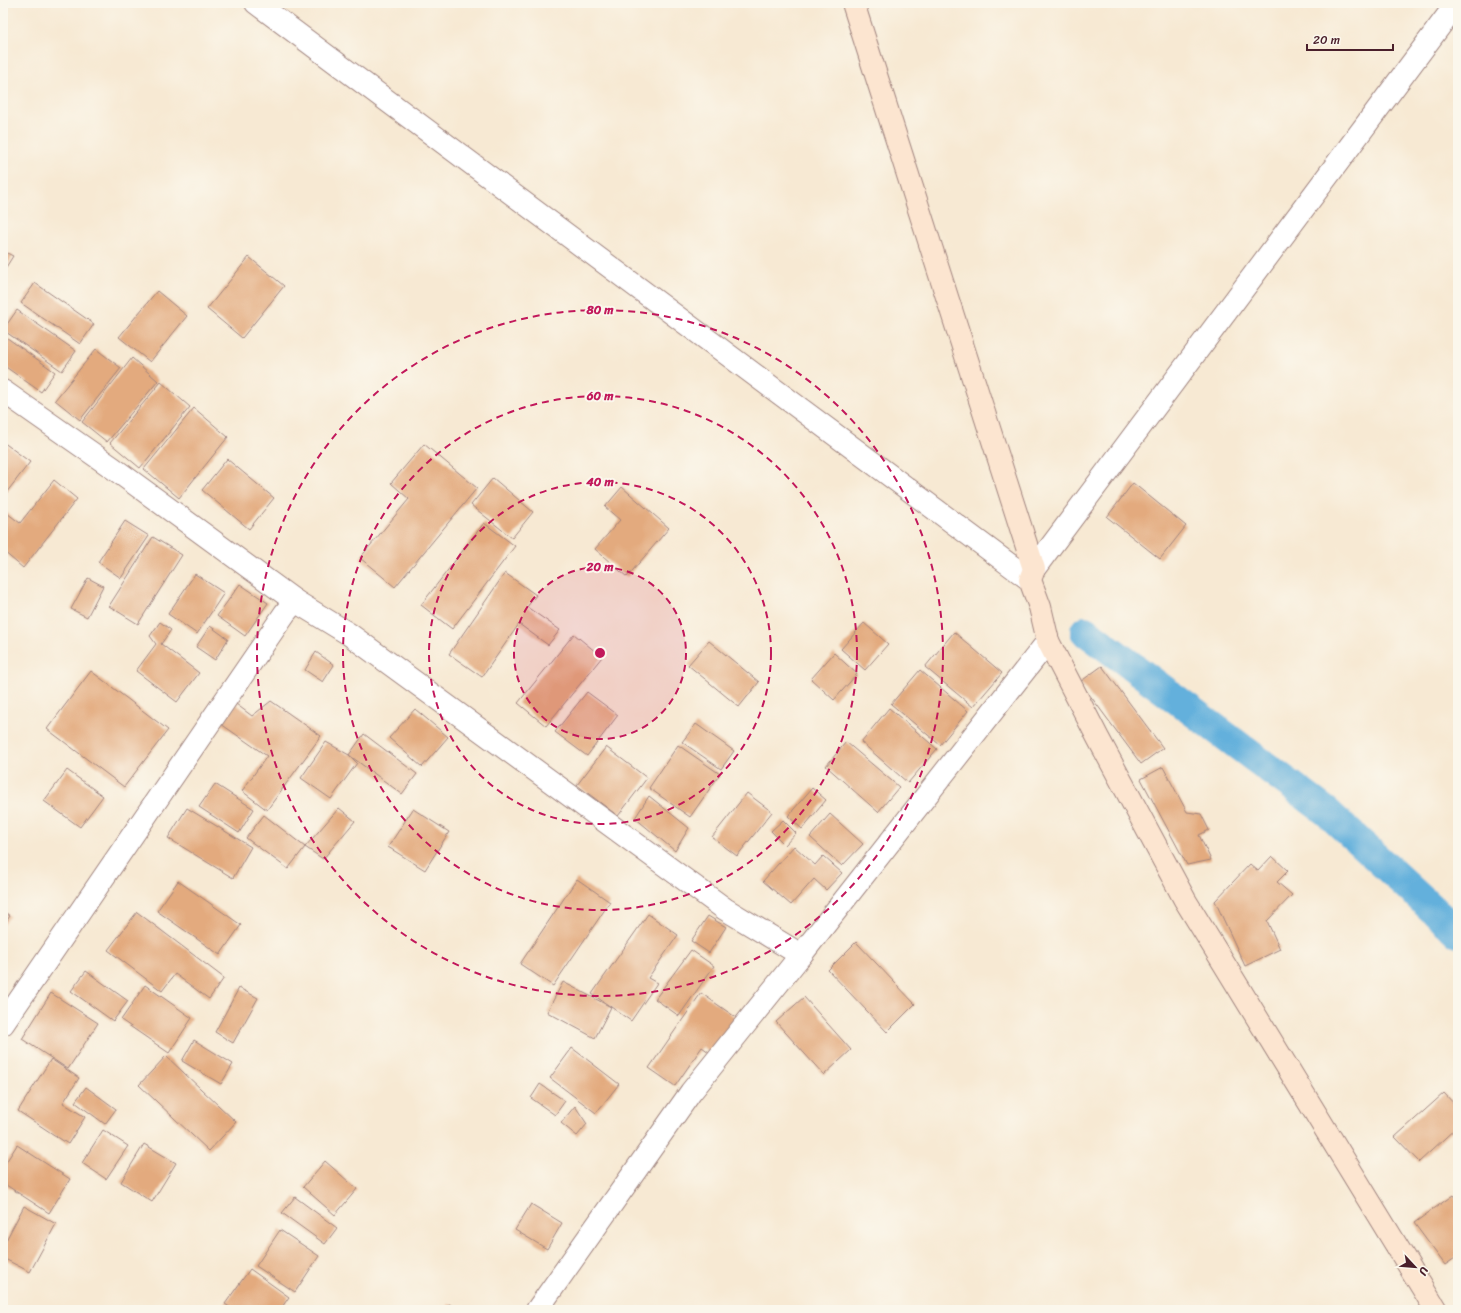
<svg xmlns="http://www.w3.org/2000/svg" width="1461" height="1313" font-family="Sriracha,sans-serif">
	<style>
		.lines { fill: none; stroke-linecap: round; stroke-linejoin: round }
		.canal { stroke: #63b0dc; stroke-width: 30 }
		.building { fill: #e3aa7e }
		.minor-casing { stroke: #a0847f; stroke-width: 24 }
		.tertiary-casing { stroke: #a0847f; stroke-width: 24 }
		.secondary-casing { stroke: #a0847f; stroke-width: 24 }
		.minor { stroke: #fff; stroke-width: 22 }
		.tertiary { stroke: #fff; stroke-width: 22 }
		.secondary { stroke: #fce5d0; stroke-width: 22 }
		.ring { fill: none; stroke: #c2185b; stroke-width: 2; stroke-dasharray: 7 5 }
		.centre { fill: #c2185b; stroke: #fbf7ec; stroke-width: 2 }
		.ring-label { font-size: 12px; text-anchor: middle; font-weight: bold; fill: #c2185b; stroke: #fbf7ec; stroke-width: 4; stroke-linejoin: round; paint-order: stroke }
	</style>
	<rect width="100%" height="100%" fill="#fbf7ec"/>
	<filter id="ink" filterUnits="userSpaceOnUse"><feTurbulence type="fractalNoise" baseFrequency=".025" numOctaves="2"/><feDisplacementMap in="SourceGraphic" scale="8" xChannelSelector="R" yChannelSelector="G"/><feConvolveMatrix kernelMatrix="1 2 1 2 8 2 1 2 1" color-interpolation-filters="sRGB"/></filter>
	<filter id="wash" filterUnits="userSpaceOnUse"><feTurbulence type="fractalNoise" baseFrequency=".012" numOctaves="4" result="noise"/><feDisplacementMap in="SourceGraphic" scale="16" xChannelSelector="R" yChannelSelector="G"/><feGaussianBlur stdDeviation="0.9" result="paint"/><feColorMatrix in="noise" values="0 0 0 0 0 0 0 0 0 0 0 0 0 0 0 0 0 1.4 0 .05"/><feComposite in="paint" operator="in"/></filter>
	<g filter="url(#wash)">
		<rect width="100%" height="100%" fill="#f7e9d3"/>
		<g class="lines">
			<path class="canal" d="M1085,631l242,181 131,121"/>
		</g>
		<g id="blocks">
			<g class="building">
				<path d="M3,251l10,5 -10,16z"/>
				<path d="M249,257l35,29 -42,52 -35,-29z"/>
				<path d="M35,283l59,41 -14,20 -59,-41z"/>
				<path d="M157,291l30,25 -37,46 -31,-25z"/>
				<path d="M17,310l59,41 -14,20 -59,-41z"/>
				<path d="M3,335l52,37 -14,20 -38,-27z"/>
				<path d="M96,349l25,19 -41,52 -25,-20z"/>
				<path d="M132,358l26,23 -51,61 -25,-20z"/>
				<path d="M161,382l29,25 -50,61 -30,-25z"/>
				<path d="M194,408l34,29 -49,61 -35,-29z"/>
				<path d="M3,442l27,20 -27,35z"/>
				<path d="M424,444l53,44 -82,99 -35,-29 49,-59 -18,-16z"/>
				<path d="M227,459l47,39 -25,31 -47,-39z"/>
				<path d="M493,478l40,34 -21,26 -41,-33z"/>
				<path d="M54,480l23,19 -54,69 -20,-17v-41l17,13z"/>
				<path d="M1133,483l53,43 -26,33 -53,-42z"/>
				<path d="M622,487l47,41 -42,49 -32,-28 25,-29 -15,-13z"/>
				<path d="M125,521l24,15 -28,42 -23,-16z"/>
				<path d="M484,523l31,23 -63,83 -31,-24z"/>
				<path d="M153,537l29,18 -44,69 -29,-18z"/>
				<path d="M505,573l31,22 -9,12 33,23 -12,15 -29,-21 -37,53 -33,-23z"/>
				<path d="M195,574l29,19 -27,41 -29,-20z"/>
				<path d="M88,578l15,8 -16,31 -16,-8z"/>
				<path d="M240,584l28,19 -23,33 -28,-20z"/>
				<path d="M160,622l11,8 -10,14 38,29 -22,29 -41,-31 20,-27 -6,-8z"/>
				<path d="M864,623l24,21 -23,26 -24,-21z"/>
				<path d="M210,626l18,13 -13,21 -19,-13z"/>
				<path d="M954,632l48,41 -29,34 -48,-40z"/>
				<path d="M574,634l28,23 -56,69 -28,-23z"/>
				<path d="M709,641l50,41 -20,25 -51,-42z"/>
				<path d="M316,652l18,13 -11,17 -18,-12z"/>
				<path d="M834,653l23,21 -23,26 -23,-21z"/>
				<path d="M1102,666l61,82 -22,16 -61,-82z"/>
				<path d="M920,670l48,41 -28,34 -49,-41z"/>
				<path d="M91,671l77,59 -44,57 -77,-58z"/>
				<path d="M587,692l31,23 -31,41 -32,-24z"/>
				<path d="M271,701l50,35 -54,74 -25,-19 25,-35 -46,-32 15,-20 16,12z"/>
				<path d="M889,708l48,41 -29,34 -47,-41z"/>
				<path d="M415,709l33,28 -26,30 -33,-29z"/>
				<path d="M696,724l38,27 -13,18 -39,-27z"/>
				<path d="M364,734l53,40 -15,20 -53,-39 8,8 -26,36 -30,-21 25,-36 23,13z"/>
				<path d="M846,742l53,45 -21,25 -52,-46z"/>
				<path d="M678,745l42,29 -30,43 -41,-29z"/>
				<path d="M606,747l41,31 -29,38 -41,-31z"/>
				<path d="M1163,767l24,45 14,2 8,16 -10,5 12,25 -24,5 -46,-86z"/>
				<path d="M67,770l36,26 -23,31 -36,-26z"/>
				<path d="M215,784l39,25 -15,24 -40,-26z"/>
				<path d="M812,788l14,12 -24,29 -14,-13z"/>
				<path d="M747,793l25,19 -35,44 -25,-19z"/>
				<path d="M649,796l40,32 -14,23 -40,-33z"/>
				<path d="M187,808l64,39 -18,31 -65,-40z"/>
				<path d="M339,808l16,13 -32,38 -18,-12z"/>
				<path d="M413,809l36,23 -24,38 -37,-23z"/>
				<path d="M830,814l33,30 -21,22 -32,-29z"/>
				<path d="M264,815l41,32 -17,22 -42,-31z"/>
				<path d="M783,820l13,13 -11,12 -14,-14z"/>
				<path d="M794,846l21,19 8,-9 19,17 -16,17 -12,-11 -23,26 -28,-24z"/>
				<path d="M1272,856l16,15 -11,11 15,13 -25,26 13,28 -35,17 -30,-65 35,-37 8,7z"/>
				<path d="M577,879l33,23 -57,84 -33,-22z"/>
				<path d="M178,881l63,44 -21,30 -63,-44z"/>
				<path d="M3,911l7,5 -7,10z"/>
				<path d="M137,912l87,66 -15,21 -34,-25 -13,17 -54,-41z"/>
				<path d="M648,914l30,21 -30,43 9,5 -26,38 -20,-14 -16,31 -48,-26 16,-30 48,25 -19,-13z"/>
				<path d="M708,916l18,11 -17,26 -18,-12z"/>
				<path d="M856,942l59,62 -28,28 -59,-62z"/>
				<path d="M691,950l23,16 -35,50 -24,-17z"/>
				<path d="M86,971l42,30 -15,20 -42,-30z"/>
				<path d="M145,985l47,33 -23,35 -48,-33z"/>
				<path d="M239,988l19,10 -25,45 -18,-11z"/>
				<path d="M51,993l47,30 -30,46 -46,-30z"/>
				<path d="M701,993l37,26 -25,36 -11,-8 -27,39 -26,-18z"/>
				<path d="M804,997l47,53 -27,25 -48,-53z"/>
				<path d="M194,1040l39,24 -12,20 -39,-23z"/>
				<path d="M572,1048l47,36 -23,29 -46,-35z"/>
				<path d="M166,1056l70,66 -27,29 -70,-66z"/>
				<path d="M51,1059l28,19 -16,25 22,14 -17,27 -50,-33z"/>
				<path d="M540,1084l25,17 -10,14 -24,-17z"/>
				<path d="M86,1087l30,22 -11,15 -30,-22z"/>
				<path d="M1444,1093l14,15v18l-39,36 -24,-25z"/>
				<path d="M575,1106l12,18 -10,12 -16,-13z"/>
				<path d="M103,1130l25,16 -22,33 -24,-16z"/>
				<path d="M144,1144l32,19 -24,39 -31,-20z"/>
				<path d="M17,1145l53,34 -21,34 -46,-30v-16z"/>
				<path d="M325,1161l32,28 -22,26 -32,-28z"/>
				<path d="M1453,1195l5,6v55l-13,9 -31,-42z"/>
				<path d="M295,1197l42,31 -12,16 -43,-31z"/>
				<path d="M531,1204l31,19 -15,26 -32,-19z"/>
				<path d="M24,1206l32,18 -26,48 -27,-14v-12z"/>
				<path d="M280,1230l39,26 -24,36 -39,-26z"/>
				<path d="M250,1269l39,28 -9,13h-46l-9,-6z"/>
				<path d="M449,1304l11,6h-14z"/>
			</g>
		</g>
	</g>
	<g filter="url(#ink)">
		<use href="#blocks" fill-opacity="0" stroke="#a0847f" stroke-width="1"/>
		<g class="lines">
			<defs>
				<g id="minor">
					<path d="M256,3l774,577"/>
					<path d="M3,391l110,77 182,133"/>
					<path d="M1034,569l423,-566"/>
					<path d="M537,1310l154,-218 110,-137"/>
				</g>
				<path id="tertiary" d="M3,1024l282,-411 10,-12 54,33 376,275 76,46 247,-314"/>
				<path id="secondary" d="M853,3l181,566 -4,11 10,27 8,34 50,97 87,162 251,410"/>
			</defs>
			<use href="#minor" class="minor-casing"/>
			<use href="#tertiary" class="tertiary-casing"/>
			<use href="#secondary" class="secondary-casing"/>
			<use href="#minor" class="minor"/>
			<use href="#tertiary" class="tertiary"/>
			<use href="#secondary" class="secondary"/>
		</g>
	</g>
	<circle cx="600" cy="653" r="86" fill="#c2185b" fill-opacity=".12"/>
	<g class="ring">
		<circle cx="600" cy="653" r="86"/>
		<circle cx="600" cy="653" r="171"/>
		<circle cx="600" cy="653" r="257"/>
		<circle cx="600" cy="653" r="343"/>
	</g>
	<circle cx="600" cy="653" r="6" class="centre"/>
	<g class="ring-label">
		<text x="600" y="314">80 m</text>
		<text x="600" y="400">60 m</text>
		<text x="600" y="486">40 m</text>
		<text x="600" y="571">20 m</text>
	</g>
	<rect width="1461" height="1313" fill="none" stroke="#fbf7ec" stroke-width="16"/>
	<g transform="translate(1415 1267) rotate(116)" stroke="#fbf7ec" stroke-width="3" paint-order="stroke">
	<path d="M0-3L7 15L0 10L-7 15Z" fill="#4a1f2b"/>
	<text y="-6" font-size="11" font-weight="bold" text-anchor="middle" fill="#4a1f2b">U</text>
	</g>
	<path d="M1307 44v6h86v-6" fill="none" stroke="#4a1f2b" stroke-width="2"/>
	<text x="1313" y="44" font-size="12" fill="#4a1f2b" stroke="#fbf7ec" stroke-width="3" paint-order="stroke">20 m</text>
</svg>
